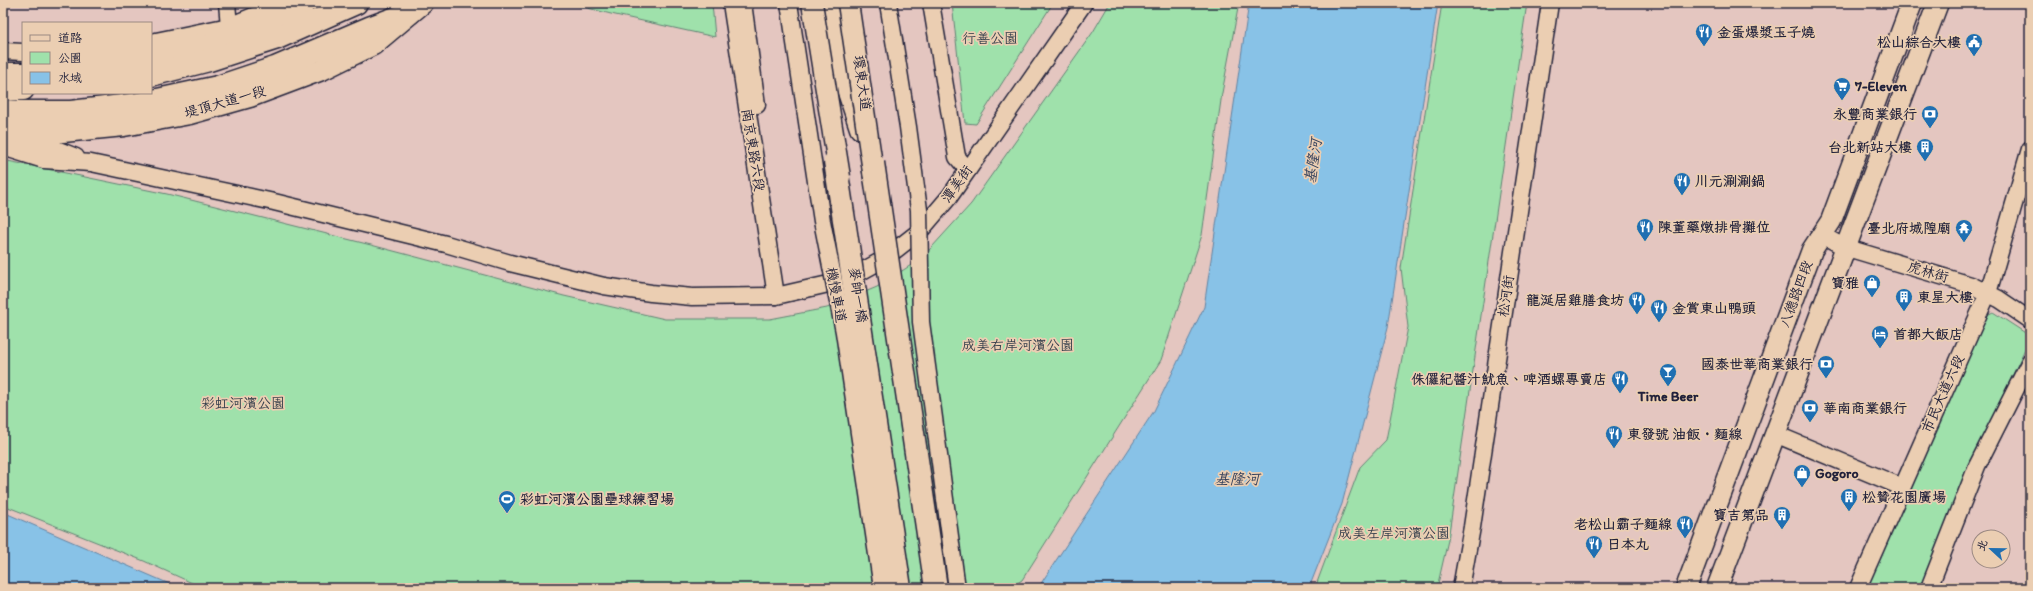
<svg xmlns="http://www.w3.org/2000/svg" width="2033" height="591" font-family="Itim,'LXGW WenKai TC',sans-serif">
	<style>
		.green { fill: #9fe1ab; stroke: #608273 }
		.water { fill: #88c2e7; stroke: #5f82a2 }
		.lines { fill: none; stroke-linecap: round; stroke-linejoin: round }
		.minor-casing { stroke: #22223b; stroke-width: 19 }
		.major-casing { stroke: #22223b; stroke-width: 23 }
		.highway-casing { stroke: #22223b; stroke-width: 25 }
		.minor { stroke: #ebceb2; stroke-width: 16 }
		.major { stroke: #ebceb2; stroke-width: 20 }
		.highway { stroke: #ebceb2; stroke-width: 22 }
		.minor-bridge-casing { stroke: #22223b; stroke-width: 19; stroke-linecap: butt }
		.major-bridge-casing { stroke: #22223b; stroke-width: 23; stroke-linecap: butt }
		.highway-bridge-casing { stroke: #22223b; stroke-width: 25; stroke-linecap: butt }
		.minor-bridge { stroke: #ebceb2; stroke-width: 16 }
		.major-bridge { stroke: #ebceb2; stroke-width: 20 }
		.highway-bridge { stroke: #ebceb2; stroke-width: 22 }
		.labels { text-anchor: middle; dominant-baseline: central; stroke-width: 3.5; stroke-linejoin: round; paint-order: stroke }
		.poi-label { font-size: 14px; font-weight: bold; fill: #22223b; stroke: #ebceb2; text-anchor: start }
		.park-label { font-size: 14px; fill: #353f4c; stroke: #ebceb2 }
		.street-label { font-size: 14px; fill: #22223b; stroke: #ebceb2 }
		.water-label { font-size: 15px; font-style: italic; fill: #36425d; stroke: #ebceb2 }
	</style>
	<rect width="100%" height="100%" fill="#e4c6c0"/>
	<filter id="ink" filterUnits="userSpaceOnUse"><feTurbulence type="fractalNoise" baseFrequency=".025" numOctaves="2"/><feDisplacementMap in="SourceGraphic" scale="8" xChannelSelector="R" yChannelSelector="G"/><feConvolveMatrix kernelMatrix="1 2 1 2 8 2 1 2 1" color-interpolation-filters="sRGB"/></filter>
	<g filter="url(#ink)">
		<g class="green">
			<path d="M568,3h144l3,34 -104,-23z"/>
			<path d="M952,3h101l-77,121 -11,-1z"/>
			<path d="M1110,3h129l-17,90 -20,142 -41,125 -139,220 -12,8h-807l-59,-27 -141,-56v-345l164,34 204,51 193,51 101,23h105l57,-11 50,-21 45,-29 49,-54 122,-172z"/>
			<path d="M1442,3h85l-79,537 -11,48h-122l45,-121 26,-27 22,-113 -7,-59z"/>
			<path d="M1993,312l37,24v2l-41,88 -64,162h-61l123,-273z"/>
		</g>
		<g class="water">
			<path d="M1249,3h189l-50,324 -46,177 -33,84h-271l116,-177 50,-104z"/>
			<path d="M3,512l176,76h-176z"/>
		</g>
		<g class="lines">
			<defs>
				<g id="minor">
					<path d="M227,3l2,23"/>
					<path d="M731,3l45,293"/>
					<path d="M743,3l14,102"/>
					<path d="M931,3l26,154 11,13"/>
					<path d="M151,42l78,-16 56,-23"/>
					<path d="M3,51l20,1"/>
					<path d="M12,138l39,9 25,10"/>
					<path d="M3,147l41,13 47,3 183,39 172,42 64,19 94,23 47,7 41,4 84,-1 70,-16 38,-21 37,-29 29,-34 134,-193"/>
					<path d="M1822,235l22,12 127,38 28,14 31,21"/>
					<path d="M1775,434l127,53"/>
					<path d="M1461,588l11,-61 78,-524"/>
					<path d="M1858,588l130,-295 42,-144"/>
					<path d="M1929,588l48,-122 53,-105"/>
				</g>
				<g id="major">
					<path d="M151,56l37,-8 43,-15"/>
					<path d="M3,73h20"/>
					<path d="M3,133l60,-1 61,-6 66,-12 60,-17 72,-27 51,-25 50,-42"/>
					<path d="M1686,588l126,-338 19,-29 81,-218"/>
					<path d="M1717,588l221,-585"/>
				</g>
				<g id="highway">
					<path d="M831,3l8,59 22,66"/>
					<path d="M215,42l64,-21 22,-10"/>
					<path d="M151,75l58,-15 68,-22 79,-35"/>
					<path d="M3,90l20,-1"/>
					<path d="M3,112h68l68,-8 79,-17 57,-19 94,-40 40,-15"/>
				</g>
			</defs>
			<use href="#minor" class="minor-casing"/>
			<use href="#major" class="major-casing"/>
			<use href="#highway" class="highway-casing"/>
			<use href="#minor" class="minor"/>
			<use href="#major" class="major"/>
			<use href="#highway" class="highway"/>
			<defs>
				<g id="minor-bridge">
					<path d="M789,3l33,218 22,111 38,256"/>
					<path d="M888,3l20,124 11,83 2,112 36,266"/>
				</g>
				<g id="major-bridge">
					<path d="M812,3l28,174"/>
					<path d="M848,3l26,175"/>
				</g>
				<g id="highway-bridge">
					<path d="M835,161l65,427"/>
					<path d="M873,163l63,425"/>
				</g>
			</defs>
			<use href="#minor-bridge" class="minor-bridge-casing"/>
			<use href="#major-bridge" class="major-bridge-casing"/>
			<use href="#highway-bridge" class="highway-bridge-casing"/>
			<use href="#minor-bridge" class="minor-bridge"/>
			<use href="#major-bridge" class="major-bridge"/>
			<use href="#highway-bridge" class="highway-bridge"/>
		</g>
	</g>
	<defs>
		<symbol id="restaurant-pin" viewBox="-11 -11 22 30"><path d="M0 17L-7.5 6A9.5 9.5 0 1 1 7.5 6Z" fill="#1f6fb2" stroke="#ebceb2"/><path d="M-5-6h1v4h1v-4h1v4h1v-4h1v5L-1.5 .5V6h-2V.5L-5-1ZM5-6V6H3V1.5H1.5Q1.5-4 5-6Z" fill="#fff"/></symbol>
		<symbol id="civic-pin" viewBox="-11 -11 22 30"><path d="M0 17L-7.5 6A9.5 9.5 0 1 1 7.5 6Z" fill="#1f6fb2" stroke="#ebceb2"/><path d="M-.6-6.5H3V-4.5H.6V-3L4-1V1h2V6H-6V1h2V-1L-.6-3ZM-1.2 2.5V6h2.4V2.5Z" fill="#fff"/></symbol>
		<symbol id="supermarket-pin" viewBox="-11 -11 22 30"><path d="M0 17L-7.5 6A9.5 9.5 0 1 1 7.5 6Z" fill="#1f6fb2" stroke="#ebceb2"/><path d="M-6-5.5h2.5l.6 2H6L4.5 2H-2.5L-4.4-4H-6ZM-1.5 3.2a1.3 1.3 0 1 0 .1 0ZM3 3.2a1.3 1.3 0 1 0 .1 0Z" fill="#fff"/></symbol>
		<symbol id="bank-pin" viewBox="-11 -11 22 30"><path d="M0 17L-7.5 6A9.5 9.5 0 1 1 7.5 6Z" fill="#1f6fb2" stroke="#ebceb2"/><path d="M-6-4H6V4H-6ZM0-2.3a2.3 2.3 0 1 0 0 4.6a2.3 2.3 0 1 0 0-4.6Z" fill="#fff"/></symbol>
		<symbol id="building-pin" viewBox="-11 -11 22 30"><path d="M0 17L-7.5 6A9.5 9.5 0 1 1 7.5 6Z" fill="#1f6fb2" stroke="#ebceb2"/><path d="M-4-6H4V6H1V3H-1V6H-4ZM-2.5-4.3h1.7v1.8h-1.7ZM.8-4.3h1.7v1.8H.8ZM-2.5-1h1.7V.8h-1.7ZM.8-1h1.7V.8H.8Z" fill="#fff"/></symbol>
		<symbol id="temple-pin" viewBox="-11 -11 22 30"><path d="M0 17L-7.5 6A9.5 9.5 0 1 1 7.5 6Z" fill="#1f6fb2" stroke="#ebceb2"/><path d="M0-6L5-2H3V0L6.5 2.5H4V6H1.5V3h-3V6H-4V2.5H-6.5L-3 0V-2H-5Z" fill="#fff"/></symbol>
		<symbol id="shop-pin" viewBox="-11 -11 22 30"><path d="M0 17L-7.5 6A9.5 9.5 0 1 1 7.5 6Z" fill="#1f6fb2" stroke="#ebceb2"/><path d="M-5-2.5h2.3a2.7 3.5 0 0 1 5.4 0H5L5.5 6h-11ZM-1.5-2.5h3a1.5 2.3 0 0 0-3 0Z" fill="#fff"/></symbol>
		<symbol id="hotel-pin" viewBox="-11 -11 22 30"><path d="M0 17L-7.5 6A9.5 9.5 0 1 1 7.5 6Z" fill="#1f6fb2" stroke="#ebceb2"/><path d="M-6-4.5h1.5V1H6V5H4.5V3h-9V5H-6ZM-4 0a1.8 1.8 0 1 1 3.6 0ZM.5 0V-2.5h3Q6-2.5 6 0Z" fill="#fff"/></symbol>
		<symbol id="bar-pin" viewBox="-11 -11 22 30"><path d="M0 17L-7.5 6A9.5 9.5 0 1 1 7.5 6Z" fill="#1f6fb2" stroke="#ebceb2"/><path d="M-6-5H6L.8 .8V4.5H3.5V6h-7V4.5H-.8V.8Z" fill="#fff"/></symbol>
		<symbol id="stadium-pin" viewBox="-11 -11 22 30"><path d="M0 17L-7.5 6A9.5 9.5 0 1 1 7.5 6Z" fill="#1f6fb2" stroke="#ebceb2"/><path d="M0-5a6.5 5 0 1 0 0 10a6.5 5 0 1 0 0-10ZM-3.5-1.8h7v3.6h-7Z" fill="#fff"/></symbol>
	</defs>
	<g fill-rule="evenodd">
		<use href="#restaurant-pin" x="1694" y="22" width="20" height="27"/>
		<use href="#civic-pin" x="1964" y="32" width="20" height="27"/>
		<use href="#supermarket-pin" x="1832" y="76" width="20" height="27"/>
		<use href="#bank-pin" x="1920" y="104" width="20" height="27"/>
		<use href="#building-pin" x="1915" y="137" width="20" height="27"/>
		<use href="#restaurant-pin" x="1672" y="171" width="20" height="27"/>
		<use href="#restaurant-pin" x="1635" y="217" width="20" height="27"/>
		<use href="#temple-pin" x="1954" y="218" width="20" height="27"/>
		<use href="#shop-pin" x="1862" y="273" width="20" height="27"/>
		<use href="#building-pin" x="1894" y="287" width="20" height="27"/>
		<use href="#restaurant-pin" x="1627" y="290" width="20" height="27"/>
		<use href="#restaurant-pin" x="1649" y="298" width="20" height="27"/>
		<use href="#hotel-pin" x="1870" y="324" width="20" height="27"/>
		<use href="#bank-pin" x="1816" y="354" width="20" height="27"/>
		<use href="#bar-pin" x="1658" y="362" width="20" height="27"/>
		<use href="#restaurant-pin" x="1610" y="369" width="20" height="27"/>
		<use href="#bank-pin" x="1800" y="398" width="20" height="27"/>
		<use href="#restaurant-pin" x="1604" y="424" width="20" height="27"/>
		<use href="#shop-pin" x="1792" y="463" width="20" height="27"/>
		<use href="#building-pin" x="1839" y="487" width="20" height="27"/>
		<use href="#stadium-pin" x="497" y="489" width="20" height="27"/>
		<use href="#building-pin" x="1772" y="505" width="20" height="27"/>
		<use href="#restaurant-pin" x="1675" y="514" width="20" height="27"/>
		<use href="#restaurant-pin" x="1584" y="534" width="20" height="27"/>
	</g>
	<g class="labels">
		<g class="poi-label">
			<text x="1717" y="32">金蛋爆漿玉子燒</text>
			<text x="1961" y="42" text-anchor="end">松山綜合大樓</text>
			<text x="1855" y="86">7-Eleven</text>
			<text x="1917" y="114" text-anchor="end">永豐商業銀行</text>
			<text x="1912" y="147" text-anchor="end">台北新站大樓</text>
			<text x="1695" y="181">川元涮涮鍋</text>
			<text x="1658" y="227">陳董藥燉排骨攤位</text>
			<text x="1951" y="228" text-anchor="end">臺北府城隍廟</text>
			<text x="1859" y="283" text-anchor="end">寶雅</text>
			<text x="1917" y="297">東星大樓</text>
			<text x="1624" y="300" text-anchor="end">龍涎居雞膳食坊</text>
			<text x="1672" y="308">金賞東山鴨頭</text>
			<text x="1893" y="334">首都大飯店</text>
			<text x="1813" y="364" text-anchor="end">國泰世華商業銀行</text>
			<text x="1607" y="379" text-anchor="end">侏儸紀醬汁魷魚、啤酒螺專賣店</text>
			<text x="1668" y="396" text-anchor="middle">Time Beer</text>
			<text x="1823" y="408">華南商業銀行</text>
			<text x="1627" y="434">東發號 油飯・麵線</text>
			<text x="1815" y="473">Gogoro</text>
			<text x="1862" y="497">松贊花園廣場</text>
			<text x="520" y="499">彩虹河濱公園壘球練習場</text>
			<text x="1769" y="515" text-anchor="end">寶吉第品</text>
			<text x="1672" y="524" text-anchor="end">老松山霸子麵線</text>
			<text x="1607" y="544">日本丸</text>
		</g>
		<g class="park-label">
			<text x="990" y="38">行善公園</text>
			<text x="1018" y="345">成美右岸河濱公園</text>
			<text x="243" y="403">彩虹河濱公園</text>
			<text x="1394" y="533">成美左岸河濱公園</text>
		</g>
		<g class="street-label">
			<text transform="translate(862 83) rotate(82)">環東大道</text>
			<text transform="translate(225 102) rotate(-16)">堤頂大道一段</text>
			<text transform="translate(753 150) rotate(81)">南京東路六段</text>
			<text transform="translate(957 184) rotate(-54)">潭美街</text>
			<text transform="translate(1928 272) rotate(16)">虎林街</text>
			<text transform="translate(1796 294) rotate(-70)">八德路四段</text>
			<text transform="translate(836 295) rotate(79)">機慢車道</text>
			<text transform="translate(858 295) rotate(81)">麥帥一橋</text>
			<text transform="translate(1506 296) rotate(-82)">松河街</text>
			<text transform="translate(1943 394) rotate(-66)">市民大道六段</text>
		</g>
		<g class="water-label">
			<text transform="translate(1313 161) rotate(-81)">基隆河</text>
			<text x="1237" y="479">基隆河</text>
		</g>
	</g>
	<rect width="2033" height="591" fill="none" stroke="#ebceb2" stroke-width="16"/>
	<rect x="8" y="8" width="2017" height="575" fill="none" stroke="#22223b" stroke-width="1.5" filter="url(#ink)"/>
	<rect x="22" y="22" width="130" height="72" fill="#ebceb2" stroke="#9b8982"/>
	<rect x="30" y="35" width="20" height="6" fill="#ebceb2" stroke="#9b8982"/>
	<text x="58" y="42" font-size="12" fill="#22223b">道路</text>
	<rect x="30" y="52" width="20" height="12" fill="#9fe1ab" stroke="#9b8982"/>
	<text x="58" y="62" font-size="12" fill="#22223b">公園</text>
	<rect x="30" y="72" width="20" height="12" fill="#88c2e7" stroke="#9b8982"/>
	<text x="58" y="82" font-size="12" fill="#22223b">水域</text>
	<g transform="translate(1991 549) rotate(292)"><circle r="19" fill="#ebceb2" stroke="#9b8982"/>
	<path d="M0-3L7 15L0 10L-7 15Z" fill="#1f6fb2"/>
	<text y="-6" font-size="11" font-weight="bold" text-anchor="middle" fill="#22223b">北</text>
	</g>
</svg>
